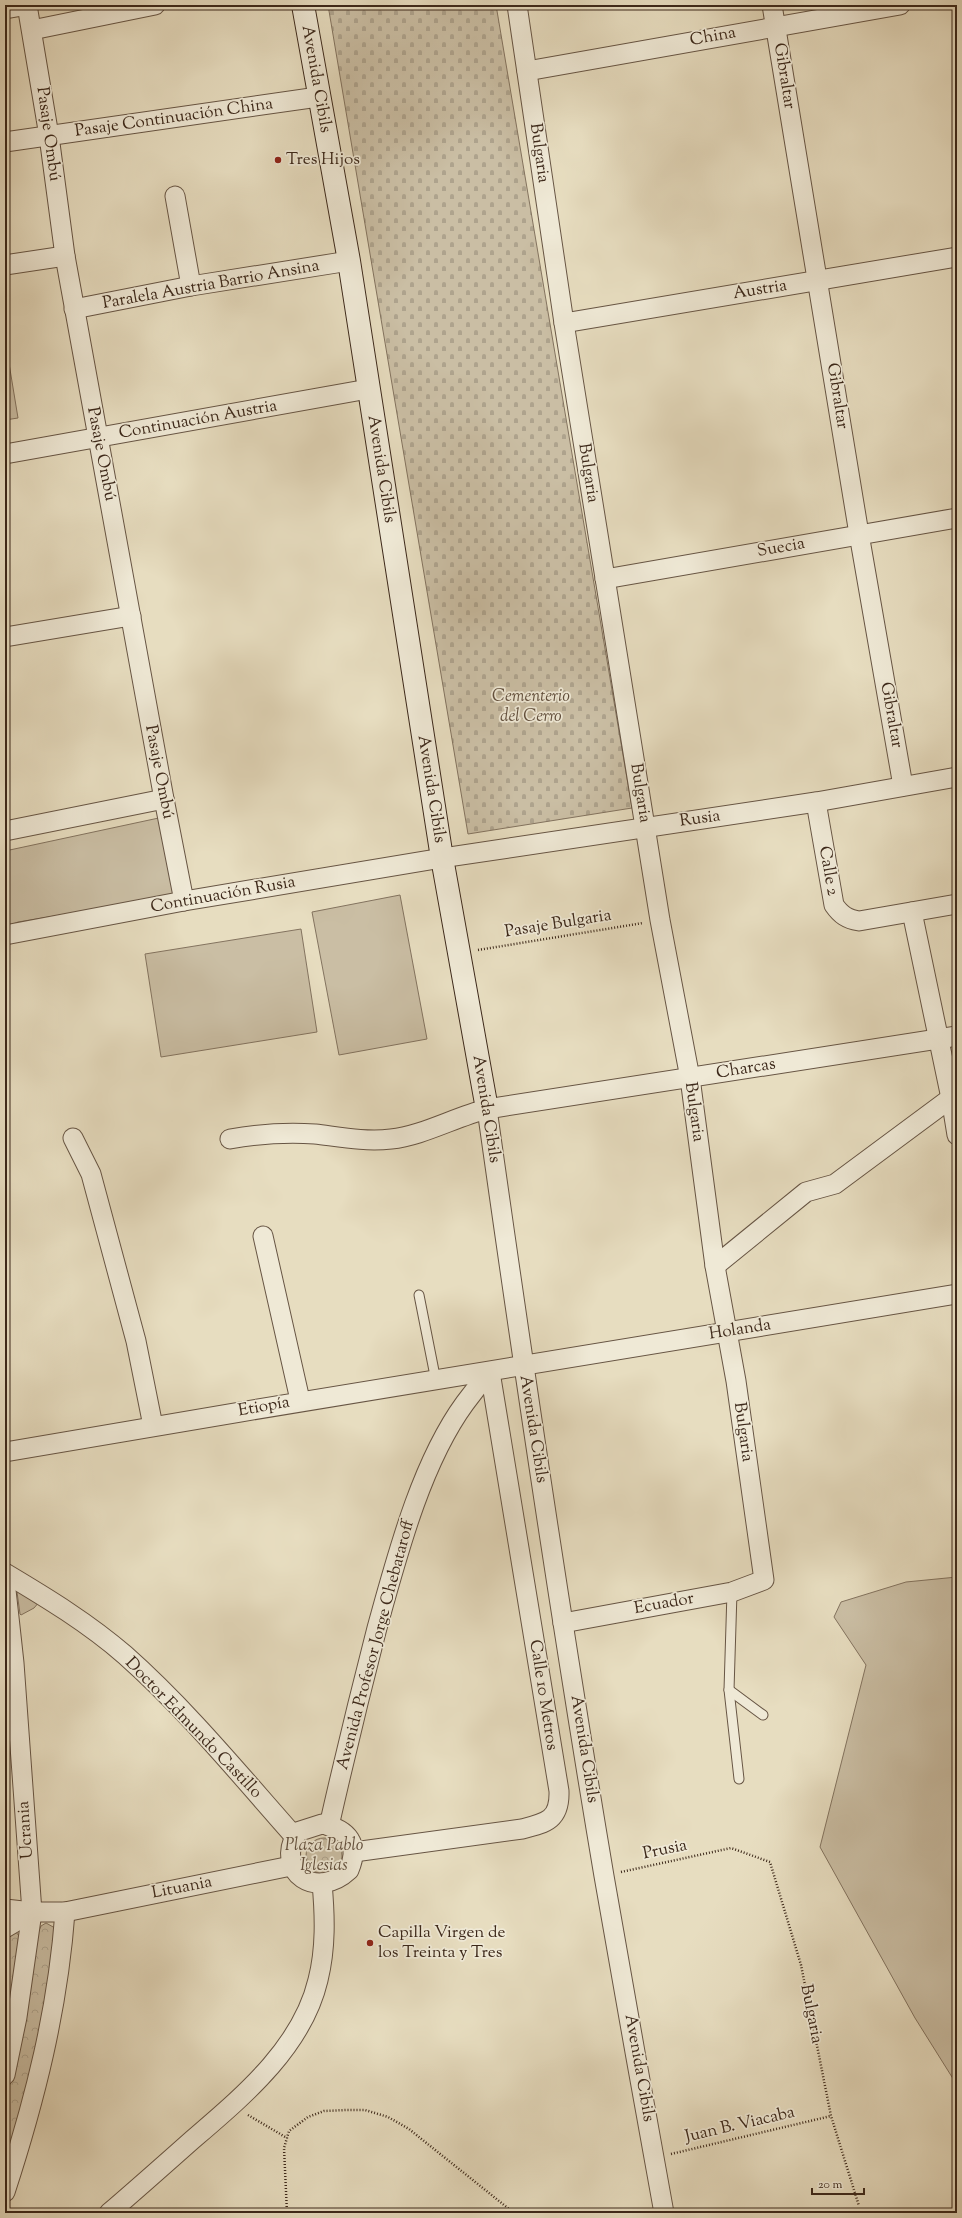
<svg xmlns="http://www.w3.org/2000/svg" width="962" height="2218" font-family="'Sorts Mill Goudy',serif">
	<style>
		.green { fill: #cabea4; stroke: #83735f }
		.cemetery { fill: url(#cemetery-stones); stroke: #83735f }
		.park { fill: url(#park-crowns); stroke: #83735f }
		.lines { fill: none; stroke-linecap: round; stroke-linejoin: round }
		.lane-casing { stroke: #675544; stroke-width: 11 }
		.street-casing { stroke: #675544; stroke-width: 21 }
		.secondary-casing { stroke: #3c281a; stroke-width: 24 }
		.path { stroke: #3c281a; stroke-width: 2.5; stroke-dasharray: 1 2; stroke-linecap: butt }
		.lane { stroke: #efe9d6; stroke-width: 9 }
		.street { stroke: #efe9d6; stroke-width: 19 }
		.secondary { stroke: #efe9d6; stroke-width: 22 }
		.poi-dot { fill: #8f2418; stroke: #efe9d6; stroke-width: 1.5 }
		.labels { text-anchor: middle; dominant-baseline: central; stroke-width: 3.5; stroke-linejoin: round; paint-order: stroke }
		.street-label { font-size: 17px; fill: #3c281a; stroke: #efe9d6 }
		.poi-label { font-size: 17px; fill: #3c281a; stroke: #efe9d6; text-anchor: start }
		.park-label { font-size: 17px; font-style: italic; fill: #604e3c; stroke: #efe9d6 }
	</style>
	<defs>
		<pattern id="cemetery-stones" width="16" height="16" patternUnits="userSpaceOnUse"><rect width="16" height="16" fill="#cabea4"/><path d="M2 7V4a2 2 0 0 1 4 0v3zM10 15v-3a2 2 0 0 1 4 0v3z" fill="#aea38d"/></pattern>
		<pattern id="park-crowns" width="20" height="18" patternUnits="userSpaceOnUse"><rect width="20" height="18" fill="#cabea4"/><path d="M2 6a3 3 0 1 1 6 0M12 15a3 3 0 1 1 6 0" fill="none" stroke="#aea38d"/></pattern>
	</defs>
	<rect width="100%" height="100%" fill="#e7ddc0"/>
	<filter id="stains"><feTurbulence type="fractalNoise" baseFrequency=".005" numOctaves="4"/><feColorMatrix values="0 0 0 0 .2 0 0 0 0 .09 0 0 0 0 .02 0 0 0 .5 -.17"/></filter>
	<radialGradient id="worn" r=".72"><stop offset=".6" stop-color="#630" stop-opacity="0"/><stop offset="1" stop-color="#630" stop-opacity=".3"/></radialGradient>
	<g class="green">
		<path d="M5,339l13,79 -13,2z"/>
		<path d="M168,816l14,79 -164,27 -13,5v-76z"/>
		<path d="M400,895l27,144 -88,16 -27,-143z"/>
		<path d="M301,929l16,103 -156,25 -16,-103z"/>
		<path d="M957,1577v508l-42,-67 -95,-171 46,-182 -32,-48 7,-15 65,-20z"/>
		<path d="M18,1588l22,13 -6,7 -13,7 -1,-1 -3,-22z"/>
	</g>
	<path class="cemetery" d="M328,5h168l136,803 -164,26z"/>
	<g class="park">
		<circle cx="324" cy="1856" r="18"/>
		<path d="M46,1923l9,5 1,30 -51,223v-76l14,-60 18,-110 4,-9z"/>
		<path d="M16,1932l3,4 -14,109v-111z"/>
	</g>
	<g class="lines">
		<defs>
			<g id="lane">
				<path d="M419,1295l17,86"/>
				<path d="M732,1592l-3,98 10,89"/>
				<path d="M729,1690l34,25"/>
			</g>
			<g id="street">
				<path d="M27,5l22,131 16,120 99,543 20,102"/>
				<path d="M517,5l47,318 96,597 30,158 25,188 21,115 28,199 -32,12 -169,31"/>
				<path d="M772,5l87,529 44,252"/>
				<path d="M5,9l23,-4"/>
				<path d="M32,30l123,-25"/>
				<path d="M527,71l373,-66"/>
				<path d="M5,142l313,-45"/>
				<path d="M175,196l16,90"/>
				<path d="M5,265l60,-9"/>
				<path d="M74,309l117,-23 158,-25"/>
				<path d="M564,323l393,-66"/>
				<path d="M5,454l363,-65"/>
				<path d="M605,579l352,-61"/>
				<path d="M5,637l126,-21"/>
				<path d="M816,802l18,103c7,10 13,14 25,16l98,-17"/>
				<path d="M5,831l159,-32"/>
				<path d="M912,912l39,186 6,37"/>
				<path d="M5,935l179,-34 258,-43 374,-56 141,-25"/>
				<path d="M487,1109c36,256 74,512 117,767 19,112 40,225 60,337"/>
				<path d="M73,1138l18,36 45,167 17,85"/>
				<path d="M230,1139c28,-5 56,-7 85,-5 25,3 50,8 76,5 31,-3 64,-22 96,-30l470,-73"/>
				<path d="M263,1236l37,164"/>
				<path d="M715,1266l91,-74 29,-8 116,-86"/>
				<path d="M5,1452c317,-55 635,-105 952,-158"/>
				<path d="M5,1573c42,25 83,50 120,82 62,55 115,120 170,182"/>
				<path d="M5,1581l9,82 18,249 -15,105 -12,58"/>
				<path d="M322,1824c26,5 38,20 27,46 -32,30 -75,4 -52,-38z"/>
				<path d="M329,1826c15,-66 31,-132 48,-198 20,-72 44,-165 88,-225 8,-11 16,-21 25,-31"/>
				<path d="M354,1852l168,-23c24,-6 38,-9 37,-38l-69,-419"/>
				<path d="M5,1909l27,3h33l226,-46"/>
				<path d="M5,1928l27,-16"/>
				<path d="M5,2192c30,-92 53,-183 60,-280"/>
				<path d="M109,2213c28,-24 55,-48 82,-72 51,-44 111,-93 127,-161 8,-32 7,-64 4,-97"/>
			</g>
			<path id="secondary" d="M303,5l46,256 93,597 45,251"/>
		</defs>
		<use href="#lane" class="lane-casing"/>
		<use href="#street" class="street-casing"/>
		<use href="#secondary" class="secondary-casing"/>
		<g class="path">
			<path d="M478,950l165,-27"/>
			<path d="M621,1872l110,-24 39,14 31,103 30,151 28,90"/>
			<path d="M248,2115l39,23"/>
			<path d="M671,2154l160,-38"/>
			<path d="M287,2213l-3,-65 5,-17 19,-14 16,-6 23,-1h18l23,7 21,12 105,84"/>
		</g>
		<use href="#lane" class="lane"/>
		<use href="#street" class="street"/>
		<use href="#secondary" class="secondary"/>
	</g>
	<g class="poi-dot">
		<circle cx="278" cy="160" r="4"/>
		<circle cx="370" cy="1943" r="4"/>
	</g>
	<g class="labels">
		<g class="street-label">
			<text transform="translate(713 37) rotate(-10)">China</text>
			<text transform="translate(784 76) rotate(81)">Gibraltar</text>
			<text transform="translate(316 79) rotate(80)">Avenida Cibils</text>
			<text transform="translate(174 118) rotate(-8)">Pasaje Continuación China</text>
			<text transform="translate(48 134) rotate(82)">Pasaje Ombú</text>
			<text transform="translate(539 153) rotate(82)">Bulgaria</text>
			<text transform="translate(211 285) rotate(-10)">Paralela Austria Barrio Ansina</text>
			<text transform="translate(760 290) rotate(-9)">Austria</text>
			<text transform="translate(837 396) rotate(81)">Gibraltar</text>
			<text transform="translate(198 420) rotate(-10)">Continuación Austria</text>
			<text transform="translate(101 454) rotate(79)">Pasaje Ombú</text>
			<text transform="translate(381 469) rotate(81)">Avenida Cibils</text>
			<text transform="translate(588 473) rotate(81)">Bulgaria</text>
			<text transform="translate(781 548) rotate(-10)">Suecia</text>
			<text transform="translate(891 715) rotate(80)">Gibraltar</text>
			<text transform="translate(159 772) rotate(79)">Pasaje Ombú</text>
			<text transform="translate(431 789) rotate(81)">Avenida Cibils</text>
			<text transform="translate(640 793) rotate(81)">Bulgaria</text>
			<text transform="translate(700 819) rotate(-8)">Rusia</text>
			<text transform="translate(828 871) rotate(80)">Calle 2</text>
			<text transform="translate(223 895) rotate(-10)">Continuación Rusia</text>
			<text transform="translate(558 924) rotate(-9)">Pasaje Bulgaria</text>
			<text transform="translate(746 1069) rotate(-9)">Charcas</text>
			<text transform="translate(486 1109) rotate(81)">Avenida Cibils</text>
			<text transform="translate(694 1112) rotate(82)">Bulgaria</text>
			<text transform="translate(740 1330) rotate(-9)">Holanda</text>
			<text transform="translate(264 1407) rotate(-10)">Etiopía</text>
			<text transform="translate(533 1429) rotate(81)">Avenida Cibils</text>
			<text transform="translate(743 1432) rotate(82)">Bulgaria</text>
			<text transform="translate(664 1604) rotate(-10)">Ecuador</text>
			<text transform="translate(376 1645) rotate(-75)">Avenida Profesor Jorge Chebataroff</text>
			<text transform="translate(543 1695) rotate(81)">Calle 10 Metros</text>
			<text transform="translate(193 1728) rotate(46)">Doctor Edmundo Castillo</text>
			<text transform="translate(584 1749) rotate(81)">Avenida Cibils</text>
			<text transform="translate(26 1830) rotate(-94)">Ucrania</text>
			<text transform="translate(665 1850) rotate(-12)">Prusia</text>
			<text transform="translate(182 1888) rotate(-11)">Lituania</text>
			<text transform="translate(811 2014) rotate(79)">Bulgaria</text>
			<text transform="translate(639 2068) rotate(80)">Avenida Cibils</text>
			<text transform="translate(740 2125) rotate(-13)">Juan B. Viacaba</text>
		</g>
		<g class="poi-label">
			<text x="286" y="160">Tres Hijos</text>
			<text x="378" y="1933">Capilla Virgen de<tspan x="378" dy="20">los Treinta y Tres</tspan></text>
		</g>
		<g class="park-label">
			<text x="531" y="697">Cementerio<tspan x="531" dy="20">del Cerro</tspan></text>
			<text x="324" y="1846">Plaza Pablo<tspan x="324" dy="20">Iglesias</tspan></text>
		</g>
	</g>
	<rect width="962" height="2218" fill="none" stroke="#e7ddc0" stroke-width="20"/>
	<rect x="6" y="6" width="950" height="2206" fill="none" stroke="#3c281a" stroke-width="2"/>
	<rect x="10" y="10" width="942" height="2198" fill="none" stroke="#3c281a"/>
	<path d="M812 2188v6h52v-6" fill="none" stroke="#3c281a" stroke-width="2"/>
	<text x="818" y="2188" font-size="12" fill="#3c281a" stroke="#efe9d6" stroke-width="3" paint-order="stroke">20 m</text>
	<rect width="100%" height="100%" filter="url(#stains)"/>
	<rect width="100%" height="100%" fill="url(#worn)"/>
</svg>
